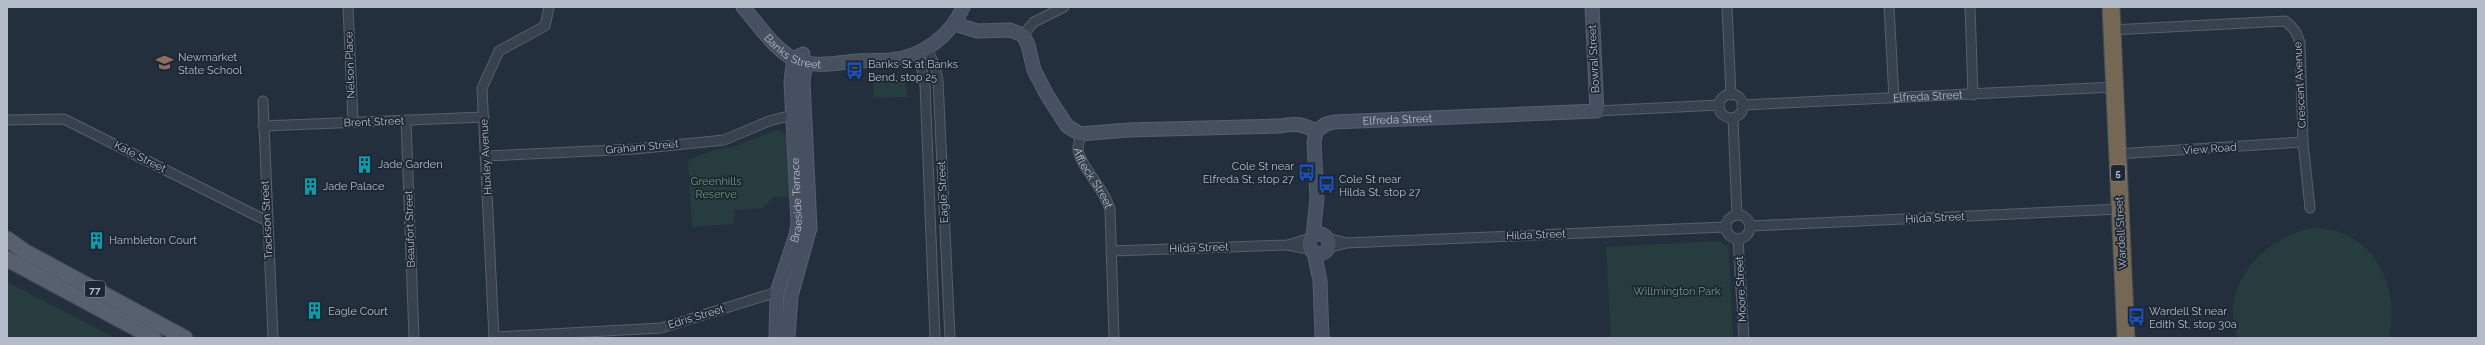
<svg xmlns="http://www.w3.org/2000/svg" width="2485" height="345" font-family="Raleway,sans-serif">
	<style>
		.green { fill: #263c3f }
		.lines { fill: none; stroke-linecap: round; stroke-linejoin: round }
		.street-casing { stroke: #565f6c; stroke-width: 11 }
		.secondary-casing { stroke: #565f6c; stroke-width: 15 }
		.primary-casing { stroke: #414a57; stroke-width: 17 }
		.highway-casing { stroke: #434c59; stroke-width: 19 }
		.street { stroke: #38414e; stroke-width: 9 }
		.secondary { stroke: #465061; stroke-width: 13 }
		.primary { stroke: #56606e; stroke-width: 15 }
		.highway { stroke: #746855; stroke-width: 17 }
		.labels { text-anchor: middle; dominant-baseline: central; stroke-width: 3.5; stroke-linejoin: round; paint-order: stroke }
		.shield { fill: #1d2633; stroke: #878f9c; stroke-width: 1 }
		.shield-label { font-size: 10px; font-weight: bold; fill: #b4bcc9 }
		.street-label { font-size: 11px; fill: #b4bcc9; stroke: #1d2633 }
		.poi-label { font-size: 11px; fill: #b4bcc9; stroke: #1d2633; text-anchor: start }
		.park-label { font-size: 11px; fill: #6b9a76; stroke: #1d2633 }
	</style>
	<rect width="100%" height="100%" fill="#242f3e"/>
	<g class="green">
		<path d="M906,82l1,15 -33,1 -1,-15z"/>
		<path d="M777,130l9,4 3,63h-16l-10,11 -29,2v14l-42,3 -4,-67 27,-10 21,-4z"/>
		<path d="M2315,227c8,2 17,2 24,5 45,17 59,63 50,106h-151c-21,-54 27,-101 77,-111z"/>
		<path d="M1719,241l9,5 1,5 4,87h-122l-5,-91z"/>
		<path d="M7,282l109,56h-109z"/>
	</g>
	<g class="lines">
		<defs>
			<g id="street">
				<path d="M348,7l5,115"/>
				<path d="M1727,7l4,88"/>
				<path d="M1889,7l5,91"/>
				<path d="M1970,7l3,88"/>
				<path d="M2111,30l174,-9c8,6 12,11 15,22l3,99 7,66"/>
				<path d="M1023,35l11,-13 30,-15"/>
				<path d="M926,48l9,17 3,15 12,258"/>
				<path d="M918,52l7,32 10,254"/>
				<circle cx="1731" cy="106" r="12"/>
				<path d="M263,101l10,237"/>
				<path id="s1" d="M1742,105l372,-18"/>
				<path d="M1597,111l122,-6"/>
				<path d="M1733,118l4,97"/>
				<path d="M7,120l57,-1 203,102"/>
				<path d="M406,120l8,218"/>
				<path d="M263,126l221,-9"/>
				<path id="s2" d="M1080,134c0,5 -2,11 -2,15 1,16 27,40 32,61l4,128"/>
				<path d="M2117,154l186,-12"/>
				<path d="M487,156l148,-7 89,-9 45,-19 23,-6"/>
				<circle cx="1738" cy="227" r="12"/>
				<path d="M1750,226l370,-17"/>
				<path d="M1328,238l18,5"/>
				<path d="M1738,239l6,99"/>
				<path d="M1288,245l24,5"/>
				<path d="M1328,248l18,-5 379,-16"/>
				<path d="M1111,251l177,-6 23,-7"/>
				<path d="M494,337l167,-9 116,-36"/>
				<path d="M494,338l-12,-250 17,-37 46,-25 4,-19"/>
			</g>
			<g id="secondary">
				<path id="s3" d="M743,7c15,17 31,42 51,52 20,9 42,4 63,2 11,-1 23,0 34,-1 31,-3 60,-24 72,-53"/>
				<path d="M955,24l22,7 33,-1 13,5 5,10 6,25 13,25 20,31 13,8 48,-4 152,-4c15,-3 22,-2 36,5"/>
				<path id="s4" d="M1316,131l10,-7 8,-2 263,-11 -5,-104"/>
				<circle cx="1319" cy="244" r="10"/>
				<path d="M1313,236l4,-38 -3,-55 2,-12"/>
				<path d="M1314,252l6,29 2,57"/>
				<path id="s5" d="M776,338l1,-46 19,-57 2,-11 -7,-143 3,-23 9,-4"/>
				<path d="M788,338l3,-42 19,-68 -7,-147 3,-18"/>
			</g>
			<g id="primary">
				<path d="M7,239l17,12 161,87"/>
				<path d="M7,259l147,79"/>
			</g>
			<path id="highway" d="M2111,7l15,331"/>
		</defs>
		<use href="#street" class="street-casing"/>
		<use href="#secondary" class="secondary-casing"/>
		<use href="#primary" class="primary-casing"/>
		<use href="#highway" class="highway-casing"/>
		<use href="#street" class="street"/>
		<use href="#secondary" class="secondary"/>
		<use href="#primary" class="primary"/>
		<use href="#highway" class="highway"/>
	</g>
	<defs>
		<symbol id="school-bare" viewBox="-9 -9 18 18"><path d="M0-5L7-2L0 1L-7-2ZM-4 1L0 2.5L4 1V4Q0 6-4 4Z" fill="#8d6e63" stroke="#1d2633" stroke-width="2.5" paint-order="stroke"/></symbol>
		<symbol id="bus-bare" viewBox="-9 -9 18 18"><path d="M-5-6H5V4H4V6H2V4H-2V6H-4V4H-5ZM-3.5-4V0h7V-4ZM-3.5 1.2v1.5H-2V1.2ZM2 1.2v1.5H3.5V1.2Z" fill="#1a4fb4" stroke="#1d2633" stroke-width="2.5" paint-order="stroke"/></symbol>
		<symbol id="building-bare" viewBox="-9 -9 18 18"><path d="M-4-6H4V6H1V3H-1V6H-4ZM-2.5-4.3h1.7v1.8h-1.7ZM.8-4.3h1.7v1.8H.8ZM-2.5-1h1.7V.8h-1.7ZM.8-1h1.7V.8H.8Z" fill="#0f9aa8" stroke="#1d2633" stroke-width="2.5" paint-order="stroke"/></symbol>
	</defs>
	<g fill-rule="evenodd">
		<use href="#school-bare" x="152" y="50" width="25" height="25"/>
		<use href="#bus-bare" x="842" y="58" width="25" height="25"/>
		<use href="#building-bare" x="352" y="152" width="25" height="25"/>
		<use href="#bus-bare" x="1294" y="160" width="25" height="25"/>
		<use href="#bus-bare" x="1314" y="172" width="25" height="25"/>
		<use href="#building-bare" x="298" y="174" width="25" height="25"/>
		<use href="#building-bare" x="84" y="228" width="25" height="25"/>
		<use href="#building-bare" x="302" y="298" width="25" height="25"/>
		<use href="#bus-bare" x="2124" y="304" width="25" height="25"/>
	</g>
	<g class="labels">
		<g class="shield">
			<rect x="2111" y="165" width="14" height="16" rx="3"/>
			<rect x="85" y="281" width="20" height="16" rx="3"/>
		</g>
		<g class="shield-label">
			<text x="2118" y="173">5</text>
			<text x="95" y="289">77</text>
		</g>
		<g class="street-label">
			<text stroke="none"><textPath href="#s3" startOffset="69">Banks Street</textPath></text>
			<text transform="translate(1594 59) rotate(-93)">Bowral Street</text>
			<text transform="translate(350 65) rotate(-92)">Nelson Place</text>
			<text transform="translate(2300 85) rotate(-93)">Crescent Avenue</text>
			<text stroke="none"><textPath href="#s1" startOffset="186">Elfreda Street</textPath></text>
			<text stroke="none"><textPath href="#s4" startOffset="84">Elfreda Street</textPath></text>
			<text transform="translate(374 122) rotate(-2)">Brent Street</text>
			<text transform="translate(642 147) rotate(-5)">Graham Street</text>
			<text transform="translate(2210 149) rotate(-4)">View Road</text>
			<text transform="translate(140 157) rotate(27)">Kate Street</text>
			<text transform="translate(486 157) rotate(-93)">Huxley Avenue</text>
			<text stroke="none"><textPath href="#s2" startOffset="48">Affleck Street</textPath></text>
			<text transform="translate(943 192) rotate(-93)">Eagle Street</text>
			<text stroke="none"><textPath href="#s5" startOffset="141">Braeside Terrace</textPath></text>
			<text transform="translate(1935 218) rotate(-3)">Hilda Street</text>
			<text transform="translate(267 220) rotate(-93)">Trackson Street</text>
			<text transform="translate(410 229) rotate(-92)">Beaufort Street</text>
			<text transform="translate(2121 233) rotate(-93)">Wardell Street</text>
			<text transform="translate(1536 235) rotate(-2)">Hilda Street</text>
			<text transform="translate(1199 248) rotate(-2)">Hilda Street</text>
			<text transform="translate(1741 289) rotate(-93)">Moore Street</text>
			<text transform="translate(696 317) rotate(-17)">Edris Street</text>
		</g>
		<g class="poi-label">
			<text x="178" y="57">Newmarket<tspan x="178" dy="13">State School</tspan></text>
			<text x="868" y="64">Banks St at Banks<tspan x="868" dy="13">Bend, stop 25</tspan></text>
			<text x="378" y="164">Jade Garden</text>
			<text x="1294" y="166" text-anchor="end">Cole St near<tspan x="1294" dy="13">Elfreda St, stop 27</tspan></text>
			<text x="1339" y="179">Cole St near<tspan x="1339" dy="13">Hilda St, stop 27</tspan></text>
			<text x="323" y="186">Jade Palace</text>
			<text x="109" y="240">Hambleton Court</text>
			<text x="328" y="311">Eagle Court</text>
			<text x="2149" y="311">Wardell St near<tspan x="2149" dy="13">Edith St, stop 30a</tspan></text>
		</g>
		<g class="park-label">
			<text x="716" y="181">Greenhills<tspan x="716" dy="13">Reserve</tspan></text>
			<text x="1677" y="291">Willmington Park</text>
		</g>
	</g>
	<rect width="2485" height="345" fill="none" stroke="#b4bcc9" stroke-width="16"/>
</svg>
